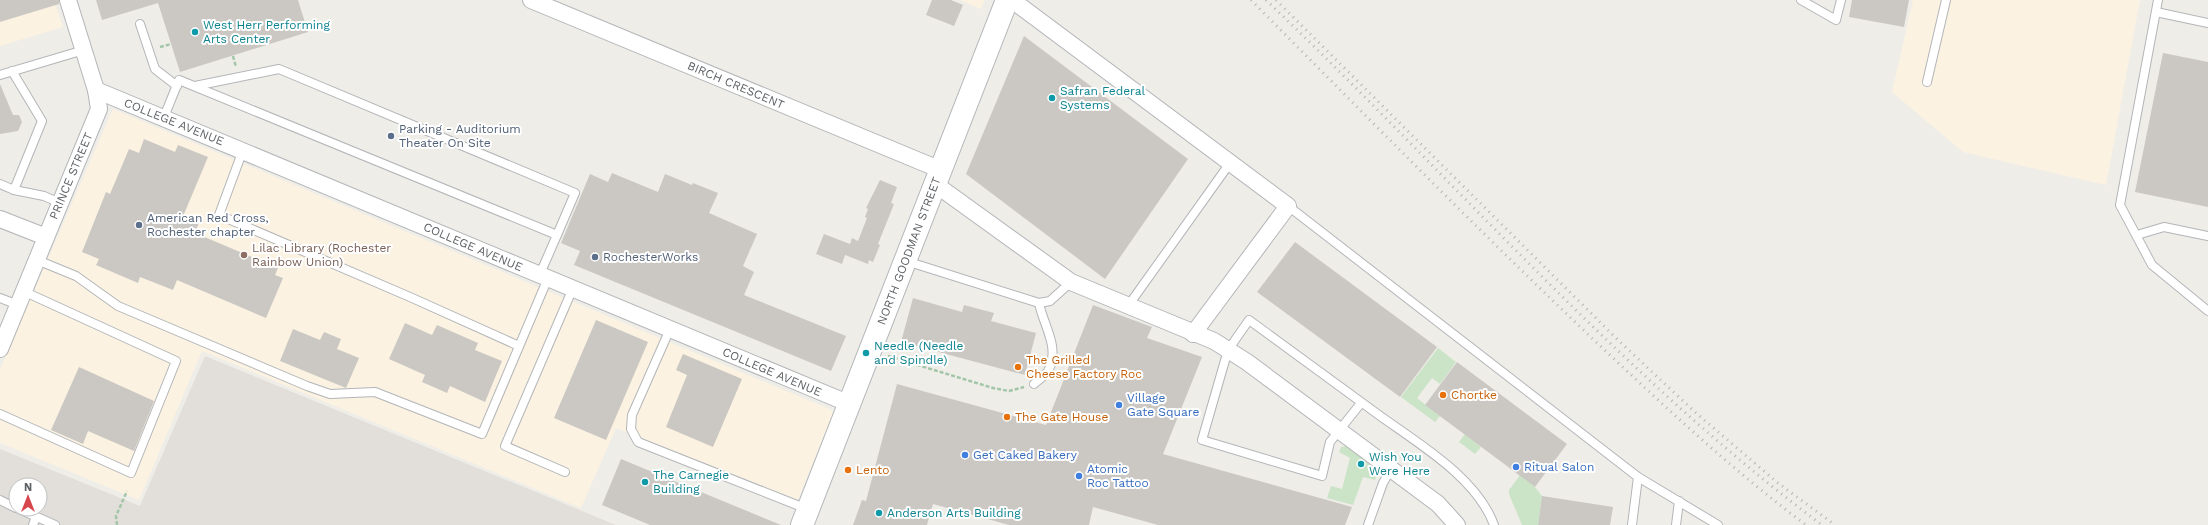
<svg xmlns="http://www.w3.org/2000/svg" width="2208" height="525" font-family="'Work Sans',sans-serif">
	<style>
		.commercial { fill: #fbf2e2 }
		.education { fill: #e2ded9; fill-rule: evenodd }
		.green { fill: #cbe4c7 }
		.building { fill: #cbc8c4 }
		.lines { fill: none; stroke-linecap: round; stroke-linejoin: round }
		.lane-casing { stroke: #b3b5b8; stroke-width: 10 }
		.street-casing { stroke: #b3b5b8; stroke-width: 18 }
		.secondary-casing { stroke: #b4b7ba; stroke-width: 24 }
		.path { stroke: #a3c6a9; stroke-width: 2.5; stroke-dasharray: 4 2; stroke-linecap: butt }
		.lane { stroke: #fff; stroke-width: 8 }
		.street { stroke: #fff; stroke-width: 16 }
		.secondary { stroke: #fff; stroke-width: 22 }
		.rail { stroke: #b3b4b4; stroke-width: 3; stroke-dasharray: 1 5; stroke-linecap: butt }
		.culture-dot { fill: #0f9aa8; stroke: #fff; stroke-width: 1.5 }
		.service-dot { fill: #5c6f8a; stroke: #fff; stroke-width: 1.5 }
		.education-dot { fill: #8d6e63; stroke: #fff; stroke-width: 1.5 }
		.food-dot { fill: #e8710a; stroke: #fff; stroke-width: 1.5 }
		.shop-dot { fill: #3f7fe0; stroke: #fff; stroke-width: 1.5 }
		.labels { text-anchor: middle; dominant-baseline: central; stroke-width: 4; stroke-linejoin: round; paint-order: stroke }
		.culture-label { font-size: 12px; fill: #0d838f; stroke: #fff; text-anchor: start }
		.street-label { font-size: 12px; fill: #5f6366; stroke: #fff }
		.service-label { font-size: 12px; fill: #4e5e75; stroke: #fff; text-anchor: start }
		.education-label { font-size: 12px; fill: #785e54; stroke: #fff; text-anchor: start }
		.food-label { font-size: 12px; fill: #c56008; stroke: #fff; text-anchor: start }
		.shop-label { font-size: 12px; fill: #366cbe; stroke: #fff; text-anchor: start }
	</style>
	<rect width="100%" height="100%" fill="#efede8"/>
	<g class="commercial">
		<path d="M0,0h54l9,27 -63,19z"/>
		<path d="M960,0h25l-4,9z"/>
		<path d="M1913,0h227l-34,185 -143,-33 -71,-60z"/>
		<path d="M113,109l721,302 -36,89 -182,-72 -35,80 -379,-157 -63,149 -139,-57v-74z"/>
	</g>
	<path class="education" d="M205,356l411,169h-616v-76l140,57zM16,485h24v24h-24z"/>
	<g class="green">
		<path d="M1438,348l18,14 -16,22 -8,-6 -15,20 23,18 -5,6 -34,-25z"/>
		<path d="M1465,434l16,13 -6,7 -16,-12z"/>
		<path d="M1348,446l30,25 -3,9 -12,-3 -10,28 -26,-7 4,-12 11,3 8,-31 -11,-6 2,-5z"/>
		<path d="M1520,475l15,12 7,9 -4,29h-16l-13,-31v-4z"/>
	</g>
	<g class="building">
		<path d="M0,0h59v4l-59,18z"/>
		<path d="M96,0h202l10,32 -128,40 -22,-69 -56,17z"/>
		<path d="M932,0h19l12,5 -9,21 -28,-11z"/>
		<path d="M1852,0h57l-5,27 -55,-10z"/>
		<path d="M1024,36l164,123 -83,120 -139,-105z"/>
		<path d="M2163,53l45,9v145l-73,-15z"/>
		<path d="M0,84l13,31h6l3,7 -4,9 -18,3z"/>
		<path d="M144,139l31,13 3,-7 30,12 -24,57 16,6 -5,13 83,35 -3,7 8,3 -17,40 -89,-38 -4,10 -33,-13 -2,6 -42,-18 3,-6 -17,-7 24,-60 4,2 19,-45 10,4z"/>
		<path d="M612,173l46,19 7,-18 27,11 1,-2 25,10 -9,20 48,21 -14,32 11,6 -10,23 102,41 -15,35 -257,-106 6,-14 -19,-8 29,-69 18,8z"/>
		<path d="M880,180l17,7 -6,16 3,1 -16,40 2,1 -7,17 -4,-2 -1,4 -23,-9 -3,9 -26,-10 8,-20 26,10 2,-6 6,3 9,-23 -2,-1 3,-8 -2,-1z"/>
		<path d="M1295,242l142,105 -37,50 -143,-105z"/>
		<path d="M913,298l49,14 2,-7 30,8 -3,8 45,12 -11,42 -124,-33z"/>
		<path d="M1093,305l59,22 -5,11 55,19 -39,97 189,53 -7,18h-187l-65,-18 -4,18h-80l-76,-21 -6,21h-74l9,-25 4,1 31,-117 149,41z"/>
		<path d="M596,320l52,22 -42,98 -52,-22z"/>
		<path d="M405,323l27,12 5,-10 41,18 -3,7 27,11 -17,41 -35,-16 -3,7 -25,-11 3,-7 -36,-16z"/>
		<path d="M293,329l27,11 4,-8 17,7 -4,10 22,9 -13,30 -66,-27z"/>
		<path d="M683,354l59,25 -29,68 -47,-20 21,-52 -11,-5z"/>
		<path d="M1457,362l110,82 -32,43 -110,-82z"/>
		<path d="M79,367l75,34 -20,50 -46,-20 -5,13 -32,-14z"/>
		<path d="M621,459l160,66h-131l-48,-20z"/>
		<path d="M1542,496l71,11 -3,18h-72z"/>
	</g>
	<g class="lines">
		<defs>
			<g id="lane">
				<path d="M1801,0l35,20 5,-20"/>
				<path d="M2158,0l-38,205 32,60 56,46"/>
				<path d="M2156,12l52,11"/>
				<path d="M140,24l15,45 22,17"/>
				<path d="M0,75l84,-25"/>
				<path d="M1927,82l19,-82"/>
				<path d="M195,86l84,-17 296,124 -18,42"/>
				<path d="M164,117l15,-37 378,155 -17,39"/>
				<path d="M243,150l-24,65 191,82 109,49"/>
				<path d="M0,184l14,6 28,-69 -30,-50"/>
				<path d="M14,190l30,6 16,7"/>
				<path d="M1288,206l350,271 -6,48"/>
				<path d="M2137,235l27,-8 44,9"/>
				<path d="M37,260l39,16 42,30 189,80 23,8 45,-2 107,42 66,-156"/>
				<path d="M906,261l133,42 11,-2 21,-19"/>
				<path d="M0,298l18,7"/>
				<path d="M1128,306l102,-143"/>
				<path d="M670,329l-38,86 -1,14 7,13 169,67"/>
				<path d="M1034,384c4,-4 11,-8 14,-13 13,-23 -5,-46 -9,-68"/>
				<path d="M1361,403l-31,39 -8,34 -120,-36 26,-90 21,-30c41,30 82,60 123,90 40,30 104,65 122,115"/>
				<path d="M0,414l131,59 45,-112 -153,-70"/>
				<path d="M565,472l-60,-26 68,-158"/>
				<path d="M1638,477l80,48"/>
				<path d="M0,500l16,8"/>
				<path d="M19,509l36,16"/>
				<path d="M33,525l3,-8"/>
				<path d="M1368,525l15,-42 8,-14"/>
				<path d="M1676,525l3,-24"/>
			</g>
			<g id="street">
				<path d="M531,0l410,170"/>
				<path d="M1012,0l276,206 -95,128"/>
				<path d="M96,90l754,314"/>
				<path d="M935,184l136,98 143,59 33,21 191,142 19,21"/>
				<path d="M0,219l46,18"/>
				<path d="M0,349l99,-240 -3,-19 -28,-90"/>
			</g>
			<path id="secondary" d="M802,525l205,-525"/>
		</defs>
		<use href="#lane" class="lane-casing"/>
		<use href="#street" class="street-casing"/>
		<use href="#secondary" class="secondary-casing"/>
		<g class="path">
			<path d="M160,47l11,-3"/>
			<path d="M233,56l3,11"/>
			<path d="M888,356l105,32 16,3 15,-4"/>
			<path d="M117,525l-1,-9 11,-25"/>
		</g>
		<use href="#lane" class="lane"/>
		<use href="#street" class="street"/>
		<use href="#secondary" class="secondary"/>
		<g class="rail">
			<path d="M1251,0c114,115 227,230 344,341 68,64 136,128 211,184"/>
			<path d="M1266,0c184,175 351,372 556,525"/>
			<path d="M1276,0l343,341 77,72 82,70 57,42"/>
		</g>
	</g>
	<g class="culture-dot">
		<circle cx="195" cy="32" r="4"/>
		<circle cx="1052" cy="98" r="4"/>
		<circle cx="866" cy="353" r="4"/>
		<circle cx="1361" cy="464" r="4"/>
		<circle cx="645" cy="482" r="4"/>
		<circle cx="879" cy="513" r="4"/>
	</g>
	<g class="service-dot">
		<circle cx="391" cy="136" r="4"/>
		<circle cx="139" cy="225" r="4"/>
		<circle cx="595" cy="257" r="4"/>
	</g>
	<circle class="education-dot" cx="244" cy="255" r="4"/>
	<g class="food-dot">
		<circle cx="1018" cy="367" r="4"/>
		<circle cx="1443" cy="395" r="4"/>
		<circle cx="1007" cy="417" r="4"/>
		<circle cx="848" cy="470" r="4"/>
	</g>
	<g class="shop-dot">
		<circle cx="1119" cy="405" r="4"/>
		<circle cx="965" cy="455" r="4"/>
		<circle cx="1516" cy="467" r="4"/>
		<circle cx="1079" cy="476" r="4"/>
	</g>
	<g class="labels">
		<g class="culture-label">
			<text x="203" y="25">West Herr Performing<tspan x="203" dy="14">Arts Center</tspan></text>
			<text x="1060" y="91">Safran Federal<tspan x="1060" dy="14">Systems</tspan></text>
			<text x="874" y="346">Needle (Needle<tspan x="874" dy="14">and Spindle)</tspan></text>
			<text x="1369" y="457">Wish You<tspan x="1369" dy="14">Were Here</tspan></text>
			<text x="653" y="475">The Carnegie<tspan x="653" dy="14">Building</tspan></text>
			<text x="887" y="513">Anderson Arts Building</text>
		</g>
		<g class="street-label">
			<text transform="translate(736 85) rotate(23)">BIRCH CRESCENT</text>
			<text transform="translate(174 122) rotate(22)">COLLEGE AVENUE</text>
			<text transform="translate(71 176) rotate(-67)">PRINCE STREET</text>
			<text transform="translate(473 247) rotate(23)">COLLEGE AVENUE</text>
			<text transform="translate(909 251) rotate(-69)">NORTH GOODMAN STREET</text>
			<text transform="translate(772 372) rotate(23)">COLLEGE AVENUE</text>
		</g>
		<g class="service-label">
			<text x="399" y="129">Parking - Auditorium<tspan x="399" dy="14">Theater On Site</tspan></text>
			<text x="147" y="218">American Red Cross,<tspan x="147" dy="14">Rochester chapter</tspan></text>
			<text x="603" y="257">RochesterWorks</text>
		</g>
		<g class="education-label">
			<text x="252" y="248">Lilac Library (Rochester<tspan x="252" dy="14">Rainbow Union)</tspan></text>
		</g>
		<g class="food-label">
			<text x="1026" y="360">The Grilled<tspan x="1026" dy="14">Cheese Factory Roc</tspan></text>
			<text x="1451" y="395">Chortke</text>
			<text x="1015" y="417">The Gate House</text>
			<text x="856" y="470">Lento</text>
		</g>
		<g class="shop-label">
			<text x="1127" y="398">Village<tspan x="1127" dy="14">Gate Square</tspan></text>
			<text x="973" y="455">Get Caked Bakery</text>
			<text x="1524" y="467">Ritual Salon</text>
			<text x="1087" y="469">Atomic<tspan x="1087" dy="14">Roc Tattoo</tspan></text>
		</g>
	</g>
	<g transform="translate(28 497)"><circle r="19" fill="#ffffff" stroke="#bfc1c2"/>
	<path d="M0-3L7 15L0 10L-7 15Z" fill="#d7464c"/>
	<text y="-6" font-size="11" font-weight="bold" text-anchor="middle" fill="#5f6366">N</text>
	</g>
</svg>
